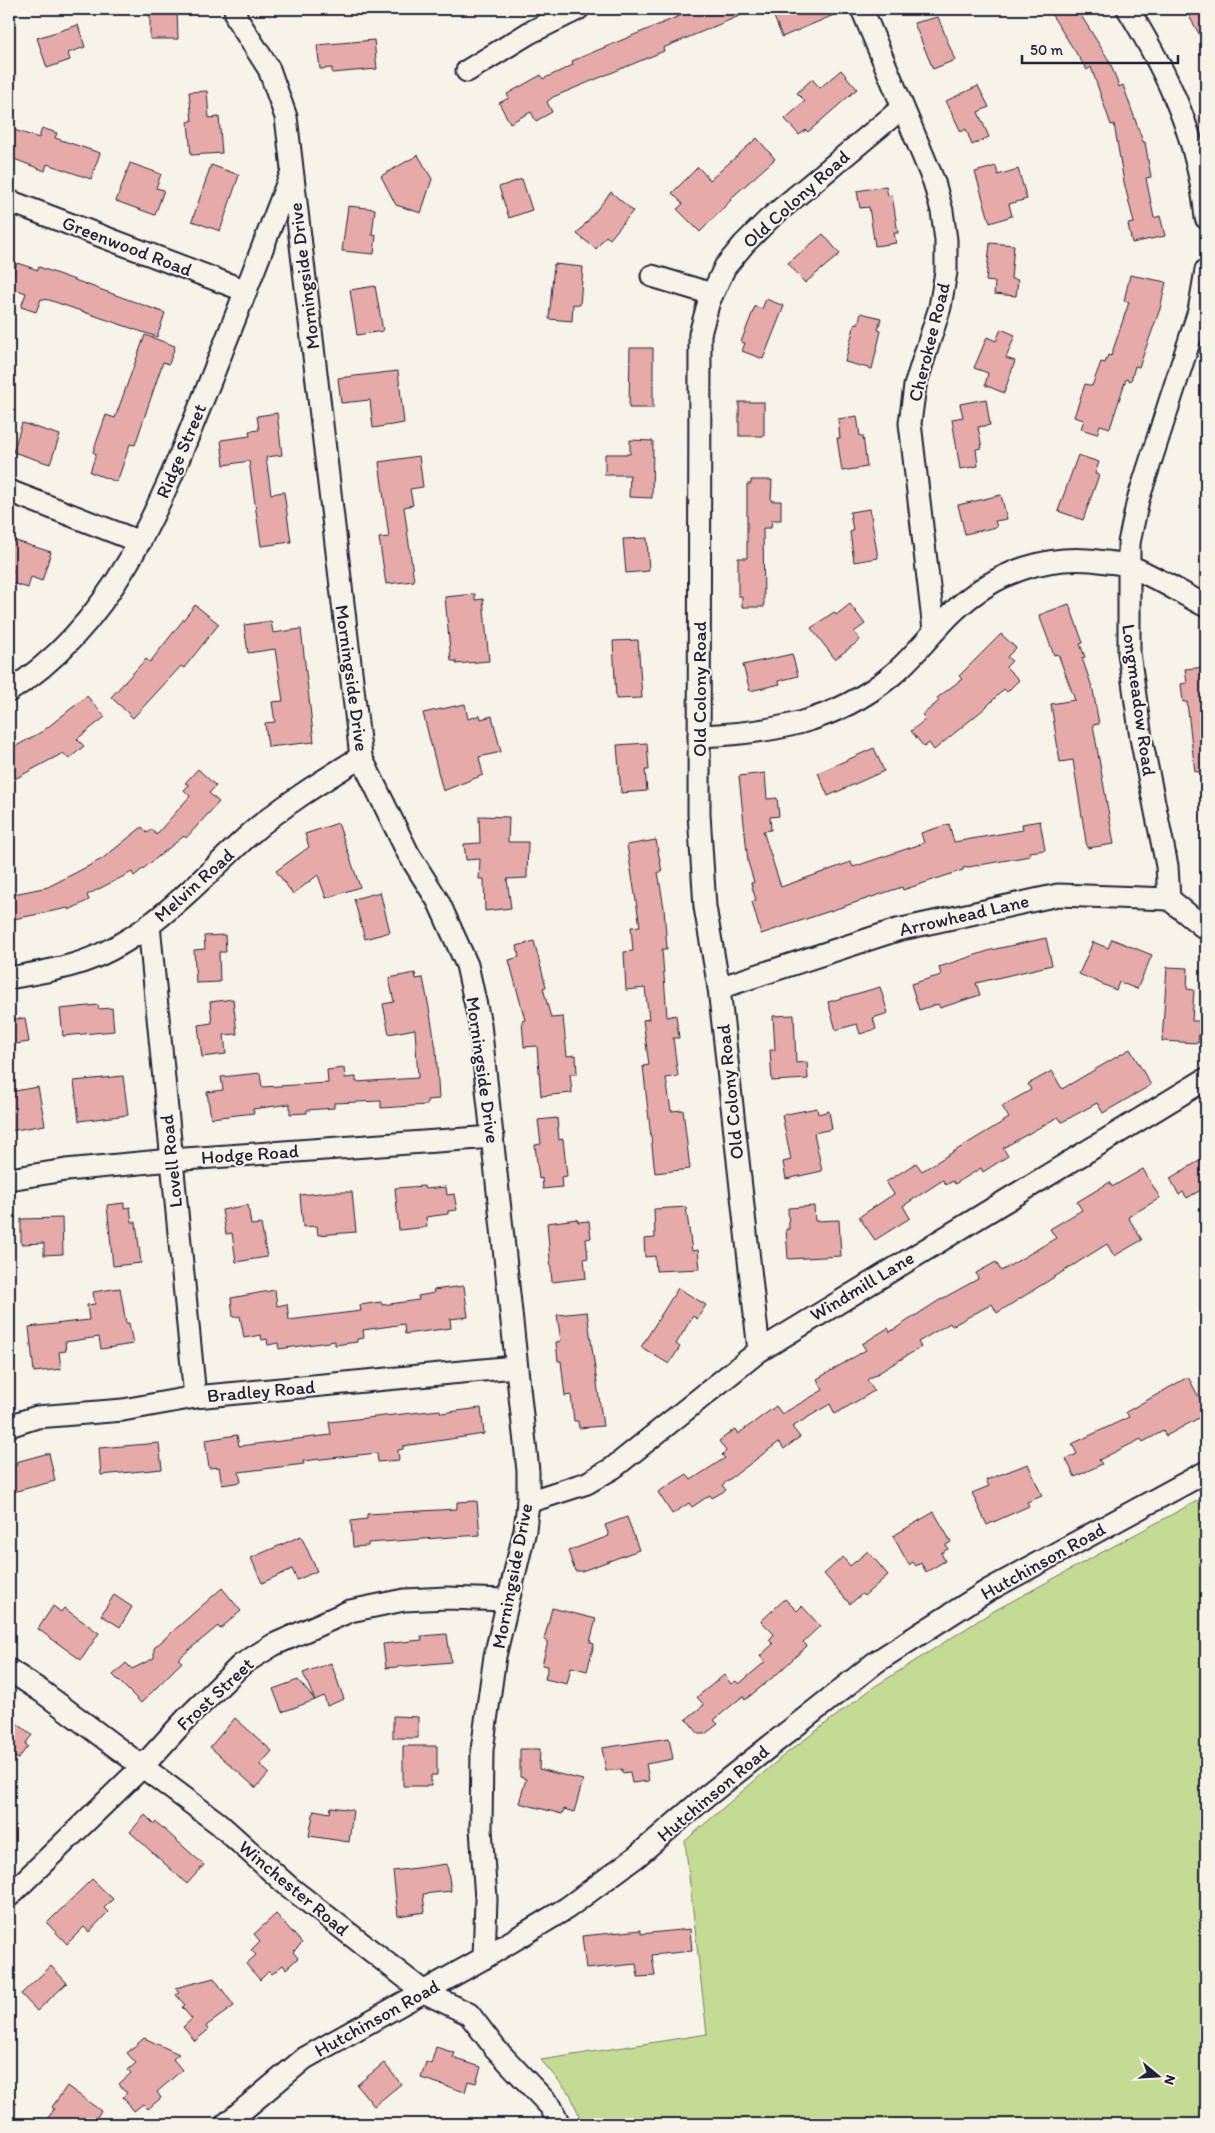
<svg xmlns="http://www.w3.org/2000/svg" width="1215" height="2133" font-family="Itim,sans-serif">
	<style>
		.green { fill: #c3db92; stroke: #727e66 }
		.building { fill: #e6aba9; stroke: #22223b }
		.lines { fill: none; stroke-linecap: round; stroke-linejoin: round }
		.minor-casing { stroke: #22223b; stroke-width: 25 }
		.minor { stroke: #f7f3e8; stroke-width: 21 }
		.labels { text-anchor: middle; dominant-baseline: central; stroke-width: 4; stroke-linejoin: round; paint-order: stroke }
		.street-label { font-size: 19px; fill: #22223b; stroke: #f7f3e8 }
	</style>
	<rect width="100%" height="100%" fill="#f7f3e8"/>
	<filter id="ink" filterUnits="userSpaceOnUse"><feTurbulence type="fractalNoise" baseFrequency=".02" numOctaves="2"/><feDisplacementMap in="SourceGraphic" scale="10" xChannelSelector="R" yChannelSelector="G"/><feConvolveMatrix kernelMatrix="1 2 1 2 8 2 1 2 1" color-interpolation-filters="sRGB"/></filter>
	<g filter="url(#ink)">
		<path class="green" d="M1206,1496v628h-623l-13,-30 -29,-34 166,-26 -22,-193 98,-85 91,-69 118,-75z"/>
		<g class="building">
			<path d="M150,9h27l1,30h-28z"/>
			<path d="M696,9h60l-93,39 1,3 -111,46 -6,5 5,10 -16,9 -5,-9 -21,11 -11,-20 10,-5 -2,-4 34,-19 2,4 30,-14 -1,-4z"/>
			<path d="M785,9h63l-66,28 -9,-23z"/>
			<path d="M1048,9h29l33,53 9,25 4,-2 20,57h2l6,35 -5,1 8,40 6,-2 5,20 -33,7 -4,-19 6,-1 -10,-41 -10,-58 -3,1 -20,-58 -4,3z"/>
			<path d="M1185,9h21v37z"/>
			<path d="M938,17l17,43 -22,9 -19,-46z"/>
			<path d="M78,25l7,22 -17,6 2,7 -23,8 -10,-30z"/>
			<path d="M374,40l3,29 -45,4v-5l-12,1 -3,-24z"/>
			<path d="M841,70l16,19 -49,43 -2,-2 -7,5 -14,-16 20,-18 -8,-8 15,-14 8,9z"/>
			<path d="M978,86l11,21 -11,5 11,25 -17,8 -6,-16 -5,3 -15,-31z"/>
			<path d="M207,91l2,27 10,-1 3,36 -31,2 -3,-33 4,-1 -3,-29z"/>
			<path d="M42,128l15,5 -2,5 45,15 -9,26 -44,-15 -2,7 -36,-14v-11l5,-16 25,8z"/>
			<path d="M757,138l18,21 -45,40 1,1 -31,32 -23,-23 6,-5 -11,-11 26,-26 12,13z"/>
			<path d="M418,155l14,24 -11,34 -25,-8 -15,-29z"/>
			<path d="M130,163l31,11 -5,14 8,2 -9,25 -39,-14z"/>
			<path d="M211,165l28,10 -19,56 -28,-10z"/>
			<path d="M996,166l2,9 20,-6 9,30 -18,5 3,12 -22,7 -15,-51z"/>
			<path d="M522,179l10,31 -23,8 -10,-31z"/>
			<path d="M886,186l2,10 4,-1 6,38h-4l2,10 -21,3 -6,-39 -9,1 -3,-17z"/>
			<path d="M611,192l22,19 -23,28 -4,-3 -10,13 -19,-15z"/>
			<path d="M348,206l27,3 -3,26h4l-2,19 -32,-3z"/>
			<path d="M823,234l17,20 -35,29 -17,-20z"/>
			<path d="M990,243l24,2 -3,34 7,1 -2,16 -22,-2 1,-12 -9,-1z"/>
			<path d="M17,263l21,7 1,-3 126,46 -8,24 -108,-37 -8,-1 -5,13 -15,-5 5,-14 -17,-6z"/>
			<path d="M554,264l29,3 -3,38 -7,-1 -1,17 -23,-2z"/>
			<path d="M1130,275l36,7 -6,27 -21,58 -4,-1 -4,15 -5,-2 -16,49 -10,-3 -3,9 -16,-5 3,-9 -10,-3 11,-33 7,2 9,-24 4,1 3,-8 3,1 18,-54 -5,-1z"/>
			<path d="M375,286l8,45 -26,4 -7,-45z"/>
			<path d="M766,299l18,7 -21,53 -21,-8 3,-8 -4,-1 14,-36 7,3z"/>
			<path d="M861,313l20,5 -3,12 3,1 -9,38 -27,-7 10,-39 3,1z"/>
			<path d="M1001,329l14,6 -9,23 9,3 -11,32 -19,-8 3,-12 -14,-5 13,-31 9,4z"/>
			<path d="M145,335l30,11 -6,18 -6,-2 -28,83 -5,-1 -13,38 -27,-10 6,-18 -3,-2 13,-37 9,3z"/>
			<path d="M630,348h23v60h-24z"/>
			<path d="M398,371l6,52 -31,5 -3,-28 -29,3 -3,-25z"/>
			<path d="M986,399l4,26 -12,2 4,21 -6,1 2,17 -18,3 -8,-50 11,-2 -3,-13z"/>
			<rect x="739" y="402" width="25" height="34"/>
			<path d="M277,413l5,42 -16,2 5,37 13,-2 7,50 -30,4 -12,-85 -25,4 -3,-25 29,-4 -1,-5 10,-1 -2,-14z"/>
			<path d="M857,416l3,20h3l4,31 -25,4 -5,-33h3l-2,-19z"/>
			<path d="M22,423l38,12 -10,29 -37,-12z"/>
			<path d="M630,440l23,1 -1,57 -23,-1 1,-22h-25v-21h25z"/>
			<path d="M1078,455l21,7 -4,12 4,1 -16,45 -25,-9z"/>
			<path d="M419,456l4,31 -13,2 3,16 -9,2 10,74 -28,3 -7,-46 10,-1 -10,-75z"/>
			<path d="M751,480h21l-1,21h10v19h-9l-1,8h-8l1,79h-22v-11h-4v-38h9v-74h4z"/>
			<path d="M1001,495l6,24 -12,2 2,6 -32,7 -7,-29z"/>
			<path d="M870,509l8,49 -24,4 -4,-30 3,-1 -3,-19z"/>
			<path d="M647,538l2,33 -23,2 -3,-34z"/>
			<path d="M13,540l38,12 -9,29 -11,-4 -3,11 -19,-6 4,-12 -4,-1v-17z"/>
			<path d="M475,594v6l8,-1 6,62 -33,3v-3h-5l-6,-64z"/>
			<path d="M850,604l15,20 -11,8 6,8 -25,19 -24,-31 23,-16 2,3z"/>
			<path d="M1069,604l14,39 -3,1 5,13 -3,1 11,32 6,34 -6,1 21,119 -27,4 -14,-88 -13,2 -9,-58 24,-4 -17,-46 -4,1 -15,-40z"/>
			<path d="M195,605l24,19 -35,44 -3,-2 -48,52 -22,-21 35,-38 4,3z"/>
			<path d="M271,621l2,12 28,-4 13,113 -46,5 -3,-24 10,-1 -3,-20 11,-1 -8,-52 -27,4 -4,-28z"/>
			<path d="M1001,634l15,14 -9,9 5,4 -6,6 13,13 -12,12 -3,-3 -19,19 -51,42 -5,-7 -5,4 -13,-16 15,-12 -4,-4 17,-14 -2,-3 25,-19 -3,-3z"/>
			<path d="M638,640l4,58 -26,1 -3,-58z"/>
			<path d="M792,654l6,22 -19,5 1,3 -30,7 -7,-26z"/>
			<path d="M1206,667v104l-11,1 -8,-70h-4l-2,-18 6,-1 -2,-14z"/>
			<path d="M87,696l18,21 -28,22 7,7 -15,13 -6,-6 -54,29v-32l34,-19z"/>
			<path d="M465,704l3,15 12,-4 1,4 11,-3 9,36 -22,5 4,18 -40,16 -20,-78z"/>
			<path d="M647,743l2,27h-4l2,21 -26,2 -4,-48z"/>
			<path d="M874,748l10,23 -56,25 -10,-23z"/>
			<path d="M198,769l18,17 -7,7 10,9 -33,36 -2,-2 -50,40 -2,-4 -45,23 2,5 -20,10 -1,-2 -59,12v-25l39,-8 54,-28 40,-32 5,6 5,-4 4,6 34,-39 -6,-6 5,-5 -4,-2z"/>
			<path d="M765,773l2,26 10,-1 2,18 -9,1 1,13 -8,1 18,56 70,-25 2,5 71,-24 -3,-10 28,-9 5,18 69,-12 -1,-6 18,-3 5,29 -16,2 1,4 -67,12v2l-60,20 -1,-3 -141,47 -9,-32 4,-2 -5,-17 3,-1 -6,-20 -9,-86z"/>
			<path d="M479,816l30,1 -1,25h20l-1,36 -20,1 4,29 -26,3 -1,-32h-5l1,-20 -14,1 -2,-16 16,-1z"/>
			<path d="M338,823l22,64 -34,11 -8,-23 -25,19 -17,-23 33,-24 -4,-13z"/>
			<path d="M656,840l6,32h-4l6,36 3,41h-5l5,68 9,-2 3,23h-6l5,38 -12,2 5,33 12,-1 7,59 -35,4 -12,-107 6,-1 -6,-45 6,-1 -4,-31 -19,2 -2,-38 9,-1 -2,-24 9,-1 -13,-81z"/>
			<path d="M380,892l10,40 -25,7 -11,-40z"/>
			<path d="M225,935l1,17h-7l1,30 -24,1 -2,-33 11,-1 -1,-13z"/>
			<path d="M1046,938l6,27 -76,18 4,12 -40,13 -2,-4 -19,6 -8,-26 30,-9 -2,-8 52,-17z"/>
			<path d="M1112,939l40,16 -15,34 -18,-7 -3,8 -37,-16 14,-32 15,6z"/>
			<path d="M534,941l12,46 -3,1 8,30 12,-1 4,39 9,-1 1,19h-7l2,19 -31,3 -4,-50 -13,1 -2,-26 3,-1 -16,-60 10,-3 -2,-11z"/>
			<path d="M1167,967l21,1 -1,21 7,1 -2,31h8l-2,22 -36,-2z"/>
			<path d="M415,973l1,6 7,-1 6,30 7,41 3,50 -12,1v5l-46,3v-7l-47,2v5l-27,2v3l-17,1v-10l-37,5 1,4 -43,5 -4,-26 16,-2 -2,-13 39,-4 2,14 66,-4 -1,-13 17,-2 1,10 11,-1v5l62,-4 -3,-49 -26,5 -6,-30 11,-2 -5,-24z"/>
			<path d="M880,987l8,26 -15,5 3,11 -16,5 -3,-10 -21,6 -8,-28z"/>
			<path d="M233,999l4,35 -13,1 2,19 -24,3 -4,-32 14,-2 -2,-21z"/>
			<path d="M98,1005l1,4 13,-1 2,23 -51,5 -3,-27z"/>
			<path d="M794,1015l2,48 11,-1 1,17 -36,2 -2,-31h5l-2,-34z"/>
			<path d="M25,1018l4,24 -20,3v-25z"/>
			<path d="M1130,1049l21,36 -48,28 -6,-10 -35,19 -4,-5 -55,31 5,8 -25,16 -2,-4 -26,16 -2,-3 -7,4 -3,-5 -40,26 7,12 -35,22 -16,-23 35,-23 -8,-12 30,-19 6,8 87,-53 -7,-12 29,-16 -3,-6 24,-13 10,18z"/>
			<path d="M123,1076l5,39 -49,6 -5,-40z"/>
			<path d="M38,1087l7,38 -36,6v-39z"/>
			<path d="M817,1108l1,6 11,-3 3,18 -18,4 8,38 -36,8 -3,-17 8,-2 -9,-45z"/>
			<path d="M557,1118l2,22 4,-1 4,37 -6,1 1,10 -19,2 -1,-11 -3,1 -4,-34 6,-1 -3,-24z"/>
			<path d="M1206,1157v30l-19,11 -4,-6 -4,3 -9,-17z"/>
			<path d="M1143,1169l17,29 -32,19 14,23 -28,16 -7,-12 -110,69 -5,-9 -40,22 -2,-3 -32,19 3,5 -54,33 7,11 -39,23 -5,-10 -38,23 8,10 -16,12 -5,-7 -57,43 4,5 -14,8 -2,-3 -18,12 -3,-4 -17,11 -14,-22 29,-18 4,6 34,-22 -3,-3 4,-4 -7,-10 16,-12 3,5 38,-28 6,8 41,-24 -6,-11 49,-29 -4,-6 26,-16 2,4 48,-31 40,-22 -2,-6 20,-11 5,9 55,-33 -6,-9 32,-19 -5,-8 33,-20 2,5z"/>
			<path d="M424,1186l1,3 21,-2 1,8 7,-1 3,16 -9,1v3l-22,3 1,10 -28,3 -4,-42z"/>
			<path d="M330,1192h22l4,40 -38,3 -1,-9 -14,1 -3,-32z"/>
			<path d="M124,1203v5l6,-1 2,15h4l5,41 -28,3 -6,-61z"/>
			<path d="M248,1205l3,20 10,-1 6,33 -31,5 -4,-29 -6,1 -4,-24z"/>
			<path d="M814,1206l1,15 24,-1 2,36 -53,3 -2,-30h3l-1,-21z"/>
			<path d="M686,1207l6,44 6,-1 2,19 -44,2 -1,-15 -10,1 -1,-18 11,-1 -1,-29z"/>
			<path d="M62,1218l1,36 -19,1v-12l-23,1v-25z"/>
			<path d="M577,1219l1,3 11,-1 2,17 -5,1 2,19 -4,1 2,19 -34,4 -5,-59z"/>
			<path d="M464,1286l4,31 -18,2 1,9 -46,6 -1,-10 -41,6 1,8 -7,1v3l-22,3v-4l-56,8 -1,-6 -10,2 -1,-6 -5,1 -1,-5 -17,3 -4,-22 -7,1 -2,-19 44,-8 2,16 10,-2 2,16 72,-9 -1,-6 21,-3 1,3 37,-5 -1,-4 16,-3 -1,-3z"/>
			<path d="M120,1288l6,35h3l4,21 -32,5 -2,-12 -34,5 1,9 -7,1 2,17 -27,3 -5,-45 60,-7 -2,-15 8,-1 -2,-12z"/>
			<path d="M678,1288l28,17 -9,14 -4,-3 -17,28 4,3 -11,17 -28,-17z"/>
			<path d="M587,1312l16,114 -24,2 -1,-7h-4l-3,-26 -6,1 -4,-35h-3l-2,-19 5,-1 -4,-26z"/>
			<path d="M1188,1377l18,33v4l-40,22 -3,-5 -20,11 -2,-3 -42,21 3,4 -27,13 -9,-18 11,-5 -5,-10 57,-27 -3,-5z"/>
			<path d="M481,1408l3,26 -81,12v3l-5,1 1,10 -21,2 -1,-9 -74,8 1,3 -65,8 2,10 -19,3 -3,-18 -10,1 -4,-28 32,-5 2,11 92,-11 -2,-13 111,-12 1,3z"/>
			<path d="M159,1443l3,26 -61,6 -2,-27z"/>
			<path d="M49,1453l6,28 -46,12v-26l8,-2 -1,-3z"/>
			<path d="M1028,1464l14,32 -15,6 2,4 -42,19 -15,-32 17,-7 -3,-6z"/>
			<path d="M477,1501l3,34 -112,8v3l-15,1 -2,-26 16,-2v-5l90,-5v-7z"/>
			<path d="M934,1512l17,30 -5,3 2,4 -7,4 4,8 -19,11 -5,-9 -5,3 -3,-4 -4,3 -16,-29z"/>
			<path d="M627,1517l12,33 -57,21h-7l-7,-20 41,-15 -4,-11z"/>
			<path d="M301,1536l16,35 -20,9 -5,-11 -30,14 -11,-25z"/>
			<path d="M868,1551l20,24 -24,21 -2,-2 -12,10 -26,-30 19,-17 7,9z"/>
			<path d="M222,1588l19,23 -21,18 -2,-3 -40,33 4,3 -41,41 -28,-28 13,-12 6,6 22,-11v-10z"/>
			<path d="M114,1595l18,12 -12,20 -19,-12z"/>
			<path d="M785,1599l12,12 5,-5 18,20 -17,16 4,4 -30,28 -32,26 -2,-4 -29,24 4,4 -13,10h-6l-13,-15 18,-14 -7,-8 27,-22 7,9 5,-3 3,3 26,-22 -5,-6 13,-12 -4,-4 5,-6 -13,-13z"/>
			<path d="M53,1606l8,6 3,-4 35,25 -18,27 -43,-31z"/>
			<path d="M552,1608l44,11 -6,23 4,2 -7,27 -16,-4 -4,17 -22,-5 3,-13 -6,-1 6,-24 -4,-1z"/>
			<path d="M447,1634l4,28 -65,6 -3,-24 39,-4 -1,-4z"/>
			<path d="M331,1663l13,36 -17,7 -3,-10 -9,4 -12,-27z"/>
			<path d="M298,1680l17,20 -33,12 -9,-23z"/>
			<path d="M393,1716l25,1v21h-25z"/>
			<path d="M9,1717l23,18 -7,9 3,2 -10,13 -3,-2 -6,9z"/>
			<path d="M235,1718l37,33 -12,14 9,8 -13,15 -46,-41z"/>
			<path d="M669,1738l4,21 -27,5 3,17 -17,2 -2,-11 -8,1v-4l-16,2 -4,-23z"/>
			<path d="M403,1746h34v29h-6v11h-28z"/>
			<path d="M520,1749h20l-1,20 44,11 -9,32 -10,-3 -2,5 -43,-11 7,-24 -6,-2z"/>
			<path d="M331,1807l22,3 -4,32 -40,-6 5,-26 16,3z"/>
			<path d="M145,1815l9,9 2,-2 48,43 -17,19 -57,-52z"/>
			<path d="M447,1864l4,27 -28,3 2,18 -27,4 -5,-45z"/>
			<path d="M92,1879l21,20 -9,9 4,4 -19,20 -5,-5 -17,17 -20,-21z"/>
			<path d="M276,1914l26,29 -9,9 5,6 -12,11 -3,-4 -11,9 -3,-3 -9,9 -14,-16 10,-9 -5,-5 9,-9 -6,-7z"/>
			<path d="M690,1929l2,22 -40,4 3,21 -17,1 -2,-13 -50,5 -4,-33 59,-6v4z"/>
			<path d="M51,1966l16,17 -30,28 -16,-17z"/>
			<path d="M214,1978l20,28 -28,20 2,4 -13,11 -12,-14 9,-8 -10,-12 3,-2 -9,-10 3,-2 -4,-5z"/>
			<path d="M144,2038l35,16 -6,5 9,11 -25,22 4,6 -13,11 -5,-5 -9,7 -11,-14 4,-4 -8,-9 12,-11 -3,-3 8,-7 -9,-10z"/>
			<path d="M436,2047l19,6 -2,5 28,9 -5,16 -8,-2 -3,11 -44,-14 5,-16 5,2z"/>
			<path d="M384,2063l17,21 -27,22 -17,-21z"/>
			<path d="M67,2086l34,25 -9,13h-48l10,-15 -2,-2z"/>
		</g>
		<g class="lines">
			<defs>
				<g id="minor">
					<path d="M235,9l2,10 32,50 17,48 75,640 47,96 30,48 29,64 13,59 48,447v31l-3,28 -30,126 -13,94 -1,79 5,70 -2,59"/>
					<path d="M862,9l72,173 8,29 4,29v32l-6,35 -25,79 -5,37 24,207"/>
					<path d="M1128,9c41,67 70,129 78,209"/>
					<path d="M467,71l62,-38 49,-24"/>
					<path d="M9,201l237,90"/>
					<path d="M652,276l60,18"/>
					<path d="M9,491l131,51"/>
					<path d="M9,691c110,-69 156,-198 202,-312 27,-68 54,-137 80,-205"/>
					<path d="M699,736c71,-3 135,-13 192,-60 23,-19 41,-44 63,-65 41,-39 96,-59 152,-49 8,1 16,1 23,4 26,10 52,27 77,40"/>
					<path d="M1169,899l-2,-33 -26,-128 -12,-85v-110l9,-43 61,-189 7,-41"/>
					<path d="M149,925l46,472"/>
					<path d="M9,978c21,-4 43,-7 63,-13 72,-20 124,-82 177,-130 34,-30 73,-54 112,-78"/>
					<path d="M719,988l178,-58 161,-35 111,4 37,30"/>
					<path d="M9,1179l57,-9 105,-10 322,-23"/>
					<path d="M759,1351l-40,-363 -14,-81 -6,-93 1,-480 9,-33 16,-34 19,-23 25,-25 133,-111"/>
					<path d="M9,1426l28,-9 86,-7 72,-13 320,-30"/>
					<path d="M528,1502l59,-19 26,-15 146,-117 447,-272"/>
					<path d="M9,1670l32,21 177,132 70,63 136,106 45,22 26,34 56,59 8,17"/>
					<path d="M9,1896l133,-129 44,-48 55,-54 32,-20 77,-34 54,-11 43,-2 60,2"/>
					<path d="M226,2124l79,-66 179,-100 83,-50 69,-51 66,-57 174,-138 111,-71 219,-119"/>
				</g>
			</defs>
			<use href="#minor" class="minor-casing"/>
			<use href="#minor" class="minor"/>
		</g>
	</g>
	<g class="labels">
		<g class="street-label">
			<text transform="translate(796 199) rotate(-42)">Old Colony Road</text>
			<text transform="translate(127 246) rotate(21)">Greenwood Road</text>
			<text transform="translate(304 276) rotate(-97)">Morningside Drive</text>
			<text transform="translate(929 342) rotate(-76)">Cherokee Road</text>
			<text transform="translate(181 451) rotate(-67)">Ridge Street</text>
			<text transform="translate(352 678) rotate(82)">Morningside Drive</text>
			<text transform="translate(699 689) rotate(-90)">Old Colony Road</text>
			<text transform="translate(1139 700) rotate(82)">Longmeadow Road</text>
			<text transform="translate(194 885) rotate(-42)">Melvin Road</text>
			<text transform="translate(964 915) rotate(-13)">Arrowhead Lane</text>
			<text transform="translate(483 1070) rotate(82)">Morningside Drive</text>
			<text transform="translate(730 1092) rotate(-96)">Old Colony Road</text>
			<text transform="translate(250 1154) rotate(-4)">Hodge Road</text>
			<text transform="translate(171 1161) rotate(-96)">Lovell Road</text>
			<text transform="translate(862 1286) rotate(-31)">Windmill Lane</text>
			<text transform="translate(261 1391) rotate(-5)">Bradley Road</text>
			<text transform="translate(1043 1561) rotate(-29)">Hutchinson Road</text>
			<text transform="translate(512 1576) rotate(-79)">Morningside Drive</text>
			<text transform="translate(215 1694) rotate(-43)">Frost Street</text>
			<text transform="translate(713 1793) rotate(-40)">Hutchinson Road</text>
			<text transform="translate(294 1888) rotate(40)">Winchester Road</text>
			<text transform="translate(377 2018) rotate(-29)">Hutchinson Road</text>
		</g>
	</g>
	<rect width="1215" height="2133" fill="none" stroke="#f7f3e8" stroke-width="30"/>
	<rect x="15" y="15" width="1185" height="2103" fill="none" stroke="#22223b" stroke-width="2" filter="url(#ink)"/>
	<g transform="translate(1158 2076) rotate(108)" stroke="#f7f3e8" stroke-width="4" paint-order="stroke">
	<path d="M0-4L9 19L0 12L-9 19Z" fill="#22223b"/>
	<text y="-8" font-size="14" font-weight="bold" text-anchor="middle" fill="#22223b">N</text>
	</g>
	<path d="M1022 55v8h156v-8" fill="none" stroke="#22223b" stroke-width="2.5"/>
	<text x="1030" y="55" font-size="15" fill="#22223b" stroke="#f7f3e8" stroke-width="4" paint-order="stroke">50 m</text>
</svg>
